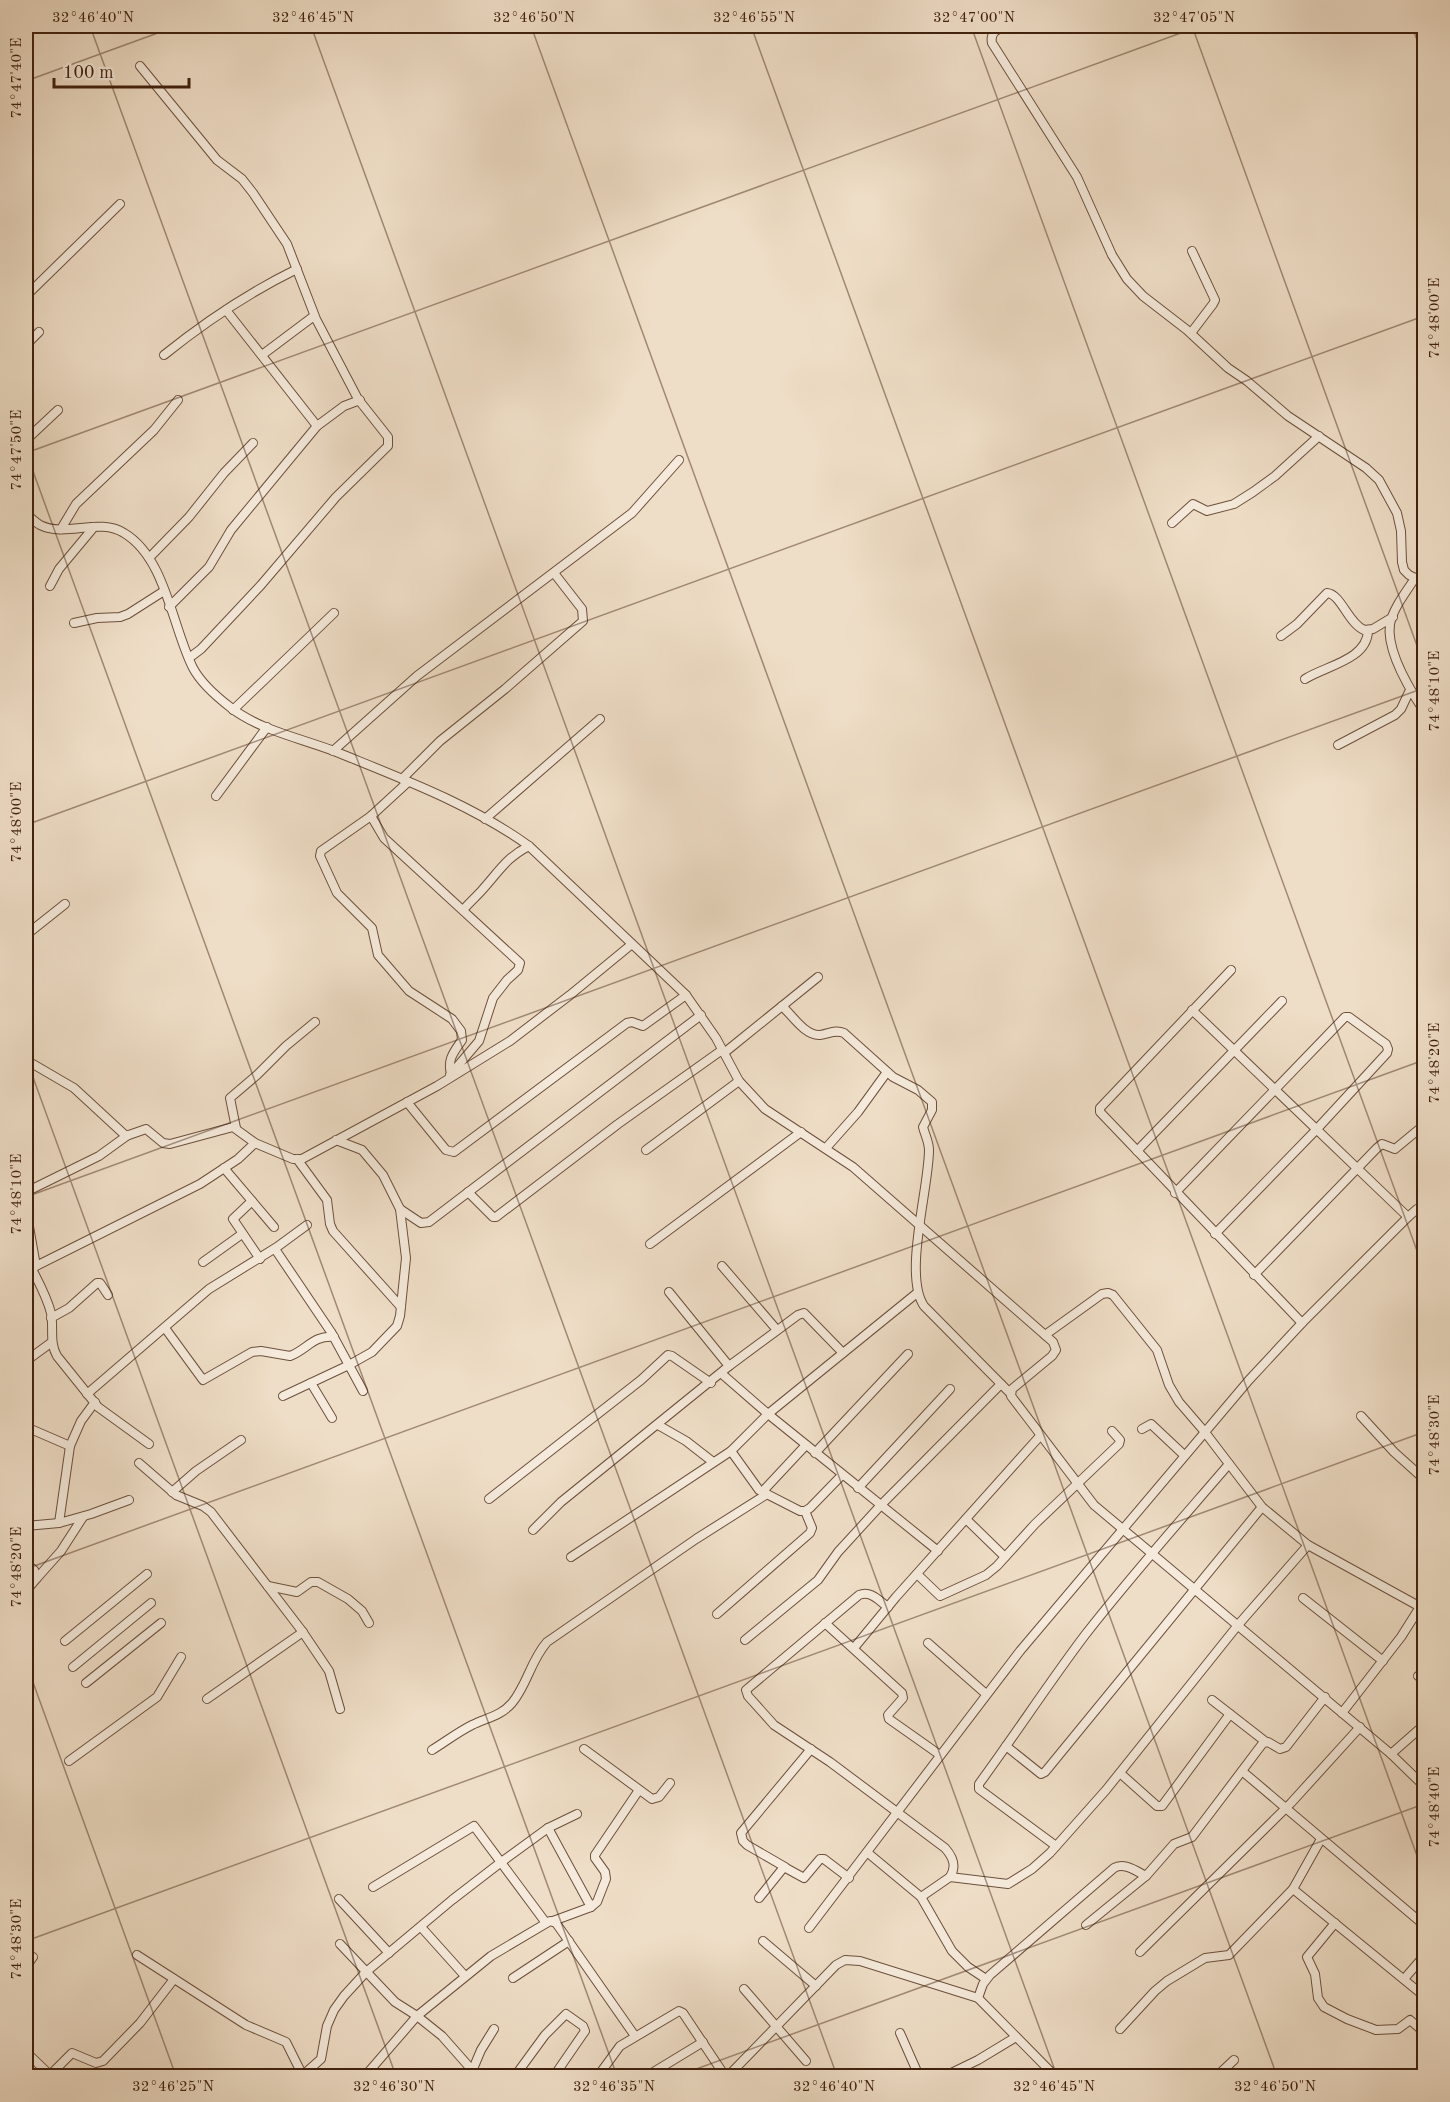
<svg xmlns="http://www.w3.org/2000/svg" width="1450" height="2102" font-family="'Old Standard TT',serif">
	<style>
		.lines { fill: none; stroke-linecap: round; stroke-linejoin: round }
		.minor-casing { stroke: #6c503c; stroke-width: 10 }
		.minor { stroke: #f5eadb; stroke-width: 8 }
		.ticks { fill: none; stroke: #40210d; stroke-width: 1.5; stroke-opacity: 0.45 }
		.neatline { fill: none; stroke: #40210d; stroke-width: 2 }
		.ticks-label { font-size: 15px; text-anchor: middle; fill: #40210d }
	</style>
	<rect width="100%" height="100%" fill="#efdec7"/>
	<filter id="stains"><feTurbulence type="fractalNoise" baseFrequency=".00333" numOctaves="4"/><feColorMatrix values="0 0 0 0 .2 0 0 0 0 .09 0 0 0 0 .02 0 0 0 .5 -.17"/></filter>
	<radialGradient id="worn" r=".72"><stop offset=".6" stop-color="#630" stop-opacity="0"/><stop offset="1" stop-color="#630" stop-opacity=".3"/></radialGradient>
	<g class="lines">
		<defs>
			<g id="minor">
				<path d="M1004,26c-8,4 -14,7 -12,17l85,134 35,78 15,24 16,17 44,34 41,38 19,13 41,35 78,52 13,12 18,33 4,18 1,31 2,8 5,5 6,3 9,-1"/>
				<path d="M140,66l77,94 25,19 11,14 34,51 29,75 42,80 30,38v9l-52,51 -75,88 -60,64 -12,9"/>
				<path d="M26,296l94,-92"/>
				<path d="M226,310l91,116"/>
				<path d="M1191,333l22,-29 2,-4 -23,-49"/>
				<path d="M26,345l13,-13"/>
				<path d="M164,355c41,-33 86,-63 133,-86"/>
				<path d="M262,355l52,-39"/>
				<path d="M26,440l32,-30"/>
				<path d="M26,514c4,3 9,8 14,11 26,13 59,-8 84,8 42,25 48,94 69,135 8,15 24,29 37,39 29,23 70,31 104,44 66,27 137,53 195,95l157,149 30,43 23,43 26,28 88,58 200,175 3,8 -4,6 -40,33 -1,7 83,109 297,249 33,32"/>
				<path d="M1172,523l21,-19 14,7 27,-7 19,-12 22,-16 44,-40"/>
				<path d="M61,529l15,-25 78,-74 24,-30"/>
				<path d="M149,558l40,-41 35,-44 29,-30"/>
				<path d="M1415,578c-8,13 -22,30 -25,46 -4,27 20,66 34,87"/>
				<path d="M50,586l9,-17 35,-42"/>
				<path d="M169,607l40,-40 22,-37 86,-104 27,-20 16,-6"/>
				<path d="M74,623l23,-5 23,-1 8,-3 36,-23"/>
				<path d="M1281,636l16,-12 30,-31c14,1 21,30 37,37l9,-1 20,-12"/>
				<path d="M1305,679c20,-13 62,-19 63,-48"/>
				<path d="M233,710l101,-97"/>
				<path d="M1338,745l57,-30 6,-6 9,-19"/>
				<path d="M333,751l84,-75 215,-163 47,-53"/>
				<path d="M402,779l38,-38 65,-52 78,-68 -1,-12 -28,-36"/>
				<path d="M408,782l-37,34 -50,35 -1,5 17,37 35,35 6,27 31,36 43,28 9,12 1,9c-8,12 -15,19 -11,34"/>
				<path d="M216,796l51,-69"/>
				<path d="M371,816l13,22 136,125 -2,7 -11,10 -14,18 -14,43 -29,34"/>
				<path d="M485,819l115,-100"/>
				<path d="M463,910c6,-7 14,-14 20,-21 17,-19 23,-31 46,-43"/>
				<path d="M26,935l39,-31"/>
				<path d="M1231,970l-131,138v4l202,211"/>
				<path d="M782,1006c10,9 23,30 38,29 9,-1 15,-6 24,-2l49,44 25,13 14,12v8l-9,17c2,8 6,15 6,23 0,38 -26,125 -5,156l86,87"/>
				<path d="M1192,1010l216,207"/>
				<path d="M724,1053l94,-76"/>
				<path d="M26,1060l48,28 52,48 20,-7 17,14 7,1 63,-17 22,16 38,16h9l135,-73 73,-45 60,-46 62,-51"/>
				<path d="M407,1102l39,48 8,2 173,-129 5,-1 11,4 43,-31"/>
				<path d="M236,1128l-6,-30 27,-23 29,-29 29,-24"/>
				<path d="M336,1140l26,10 21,25 17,34 21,14 8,-1 272,-207"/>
				<path d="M826,1148l32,-36 29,-40"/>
				<path d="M646,1150l93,-69"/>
				<path d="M1137,1151l145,-150"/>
				<path d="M297,1159l30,41 3,24 3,7 68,76"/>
				<path d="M224,1168l50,59"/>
				<path d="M26,1192l73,-36 29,-21"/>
				<path d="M468,1192l25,25h3l122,-93 104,-74"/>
				<path d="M1175,1193l170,-176h4l37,27 2,5 -1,4 -71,77 -101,104"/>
				<path d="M252,1201l-19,18 27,40"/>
				<path d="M26,1210l10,56"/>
				<path d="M650,1244l151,-112"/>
				<path d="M275,1249l56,83 32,59"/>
				<path d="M203,1262l39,-28"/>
				<path d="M722,1266l55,64"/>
				<path d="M32,1269c7,14 15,28 19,44 3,15 -2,29 6,43l41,51 51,37"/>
				<path d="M26,1271l174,-87 38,-25 17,-16"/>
				<path d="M1254,1275l123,-127 5,-4 13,5 29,-24"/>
				<path d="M669,1292l60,74"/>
				<path d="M51,1318l18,-10 28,-25h3l8,12"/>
				<path d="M165,1328l38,52 49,-28 9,-1 29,5c18,-7 23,-21 44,-19"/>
				<path d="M1045,1335l57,-41 6,-1 5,2 44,55 12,35 10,17 25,29 58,76 46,38 116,64"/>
				<path d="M26,1361l26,-19"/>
				<path d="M722,1374l46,40 170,137"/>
				<path d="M311,1383l21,35"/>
				<path d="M87,1394l122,-105 68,-42 30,-22"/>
				<path d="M283,1396l66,-31 23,-13 25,-26 3,-10 6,-58 -6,-49"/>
				<path d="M1361,1416l33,36 30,27"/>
				<path d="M658,1425l28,16 27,21"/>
				<path d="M26,1427l44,19"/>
				<path d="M1142,1429l9,-5 33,31"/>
				<path d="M731,1451l28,39 41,21h5l5,-3 32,-33"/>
				<path d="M815,1453l93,-99"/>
				<path d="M139,1463l37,32 27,11 8,6 91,119 27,40 11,38"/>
				<path d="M858,1488l92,-99"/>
				<path d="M763,1491l43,-46"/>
				<path d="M172,1492l24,-21 45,-31"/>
				<path d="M489,1499l152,-119 27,-25 4,1 39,27"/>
				<path d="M966,1519l39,38"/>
				<path d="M59,1523l11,-77 11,-25 14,-19"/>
				<path d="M26,1526l33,-3 32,-9 38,-14"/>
				<path d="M533,1530l28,-28 168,-136 69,-51 6,-2 2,2 37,38"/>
				<path d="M571,1557l160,-106 37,-37 149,-121"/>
				<path d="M26,1563l8,7 3,8 -11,13"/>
				<path d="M917,1574l23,22 46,-21 11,-9 38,-42 84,-80 1,-4 -8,-9"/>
				<path d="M37,1578l24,-27 22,-34"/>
				<path d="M268,1586l29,6 14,-10h7l30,17 14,12 7,12"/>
				<path d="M1303,1598l80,63"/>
				<path d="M888,1607c-9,-6 -17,-17 -29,-12l-113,95 2,6 26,29 56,37 115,86c8,9 12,18 5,29l-29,20"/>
				<path d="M717,1614l93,-81 2,-5 -7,-17"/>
				<path d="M825,1623l77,70 1,5 -15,17 1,4 51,36"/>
				<path d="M745,1640l73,-60 20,-28 43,-47 120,-121"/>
				<path d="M65,1641l82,-67"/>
				<path d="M928,1643l58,51"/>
				<path d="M854,1648l42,-51 144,-161"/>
				<path d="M73,1667l78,-64"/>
				<path d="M1418,1676l6,5"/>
				<path d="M86,1683l75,-60"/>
				<path d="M207,1699l96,-67"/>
				<path d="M1212,1700l54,42"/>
				<path d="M1342,1713l59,-76 19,-30"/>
				<path d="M1006,1746l35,28 4,-2 217,-265"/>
				<path d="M584,1749l68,50 7,-2 11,-14"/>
				<path d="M432,1750c13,-8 26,-18 40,-25 14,-7 29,-9 40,-22 15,-18 19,-43 35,-61l149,-103 71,-45"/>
				<path d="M1391,1754l33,-29"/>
				<path d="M69,1761l88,-64 24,-40"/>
				<path d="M1242,1771l182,154"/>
				<path d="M1120,1773l37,33h5l68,-92"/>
				<path d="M548,1828l43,79"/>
				<path d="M1056,1846l-77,-57v-5c36,-49 69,-100 106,-149 46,-59 95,-114 144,-171"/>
				<path d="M868,1853l53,44 31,54 16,16 18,12"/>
				<path d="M785,1867l-38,-22 -4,-4 -2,-8 70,-84"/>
				<path d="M950,1877l58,7 24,-15 18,-16 56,-63 132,-165 70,-80"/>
				<path d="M373,1887l101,-61 72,97"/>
				<path d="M1293,1889l131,107"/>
				<path d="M759,1898l25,-31 20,11 16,-19h4l25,19"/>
				<path d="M339,1899l50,54"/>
				<path d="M553,1921l38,-14 6,-5 9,-23 -1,-7 -10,-14v-3l44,-65"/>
				<path d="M1335,1923l-28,34 8,17 3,24 6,9 23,12 29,11 22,-1 12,-9 14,12"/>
				<path d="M1086,1925l60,-49 28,-32 18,-7 71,-94 5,-1 12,7 6,-2 39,-50"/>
				<path d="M421,1927l44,49"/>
				<path d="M809,1928l211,-277 229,-271 53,-57 106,-106 9,-8 7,-3"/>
				<path d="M763,1941l53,45"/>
				<path d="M340,1944l55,58 22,14 25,20 30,34"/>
				<path d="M1140,1952l151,-149 69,-76"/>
				<path d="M137,1955l109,70 40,17 17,34"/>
				<path d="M26,1967l7,-10"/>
				<path d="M513,1978l56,-37"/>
				<path d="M1404,1979l20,-23"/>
				<path d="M744,1989l62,72"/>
				<path d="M978,1998l5,-14 7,-9 124,-107c10,-6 22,3 32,8"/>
				<path d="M1120,2029l35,-38 12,-10 38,-23 24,-3 64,-66 28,-50"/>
				<path d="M900,2033l19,43"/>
				<path d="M26,2052l24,23"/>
				<path d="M303,2075l18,-16 6,-33 7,-16 10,-14 22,-24 86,-72 48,-37 48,-35 29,-14"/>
				<path d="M49,2076l23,-23 24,10 7,-2 37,-38 34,-44"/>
				<path d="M274,2076l6,-3"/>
				<path d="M365,2076l52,-60 74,-60 59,-35 6,2 79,113"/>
				<path d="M470,2076l11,-26 13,-21"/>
				<path d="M515,2076l30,-41 21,-21 17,12 2,5 -31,45"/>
				<path d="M598,2076l22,-30 59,-35 4,2 40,60 7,1 106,-109 9,-5 15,1 118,37 77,78"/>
				<path d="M647,2076l56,-34"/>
				<path d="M945,2076l33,-16 38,-23"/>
				<path d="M1217,2076l17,-16"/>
				<path d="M1285,2076l2,-2"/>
			</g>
		</defs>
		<use href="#minor" class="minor-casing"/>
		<use href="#minor" class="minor"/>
	</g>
	<path class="ticks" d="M90,26l747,2050M311,26l746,2050M531,26l746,2050M751,26l673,1849M971,26l453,1244M1192,26l232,639M1412,26l12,34M26,81l151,-55M26,452l591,1624M26,453l1174,-427M26,825l1398,-509M26,1058l370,1018M26,1197l1398,-509M26,1569l1398,-509M26,1663l150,413M26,1941l1398,-509M677,2076l747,-272"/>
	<rect width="1450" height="2102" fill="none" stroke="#efdec7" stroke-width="66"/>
	<path d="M54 78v9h135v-9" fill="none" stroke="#40210d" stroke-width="3"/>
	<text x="63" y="78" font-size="18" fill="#40210d" stroke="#f5eadb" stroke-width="4.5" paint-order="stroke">100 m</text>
	<rect x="33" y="33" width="1384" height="2036" class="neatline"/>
	<g class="ticks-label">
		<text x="93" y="22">32°46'40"N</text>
		<text x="313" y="22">32°46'45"N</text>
		<text x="534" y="22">32°46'50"N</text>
		<text x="754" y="22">32°46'55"N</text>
		<text x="974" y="22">32°47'00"N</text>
		<text x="1194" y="22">32°47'05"N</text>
		<text transform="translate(16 78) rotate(-90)" y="5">74°47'40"E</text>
		<text transform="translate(1434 318) rotate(-90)" y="5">74°48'00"E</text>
		<text transform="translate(16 450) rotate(-90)" y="5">74°47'50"E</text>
		<text transform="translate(1434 691) rotate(-90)" y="5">74°48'10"E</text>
		<text transform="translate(16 822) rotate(-90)" y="5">74°48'00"E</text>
		<text transform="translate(1434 1063) rotate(-90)" y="5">74°48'20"E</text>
		<text transform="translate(16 1194) rotate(-90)" y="5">74°48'10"E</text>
		<text transform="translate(1434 1435) rotate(-90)" y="5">74°48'30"E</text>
		<text transform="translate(16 1567) rotate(-90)" y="5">74°48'20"E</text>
		<text transform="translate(1434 1807) rotate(-90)" y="5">74°48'40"E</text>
		<text transform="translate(16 1939) rotate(-90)" y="5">74°48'30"E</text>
		<text x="173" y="2091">32°46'25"N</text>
		<text x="394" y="2091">32°46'30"N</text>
		<text x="614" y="2091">32°46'35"N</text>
		<text x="834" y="2091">32°46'40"N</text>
		<text x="1054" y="2091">32°46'45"N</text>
		<text x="1275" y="2091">32°46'50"N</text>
	</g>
	<rect width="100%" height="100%" filter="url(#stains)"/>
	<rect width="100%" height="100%" fill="url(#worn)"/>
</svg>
